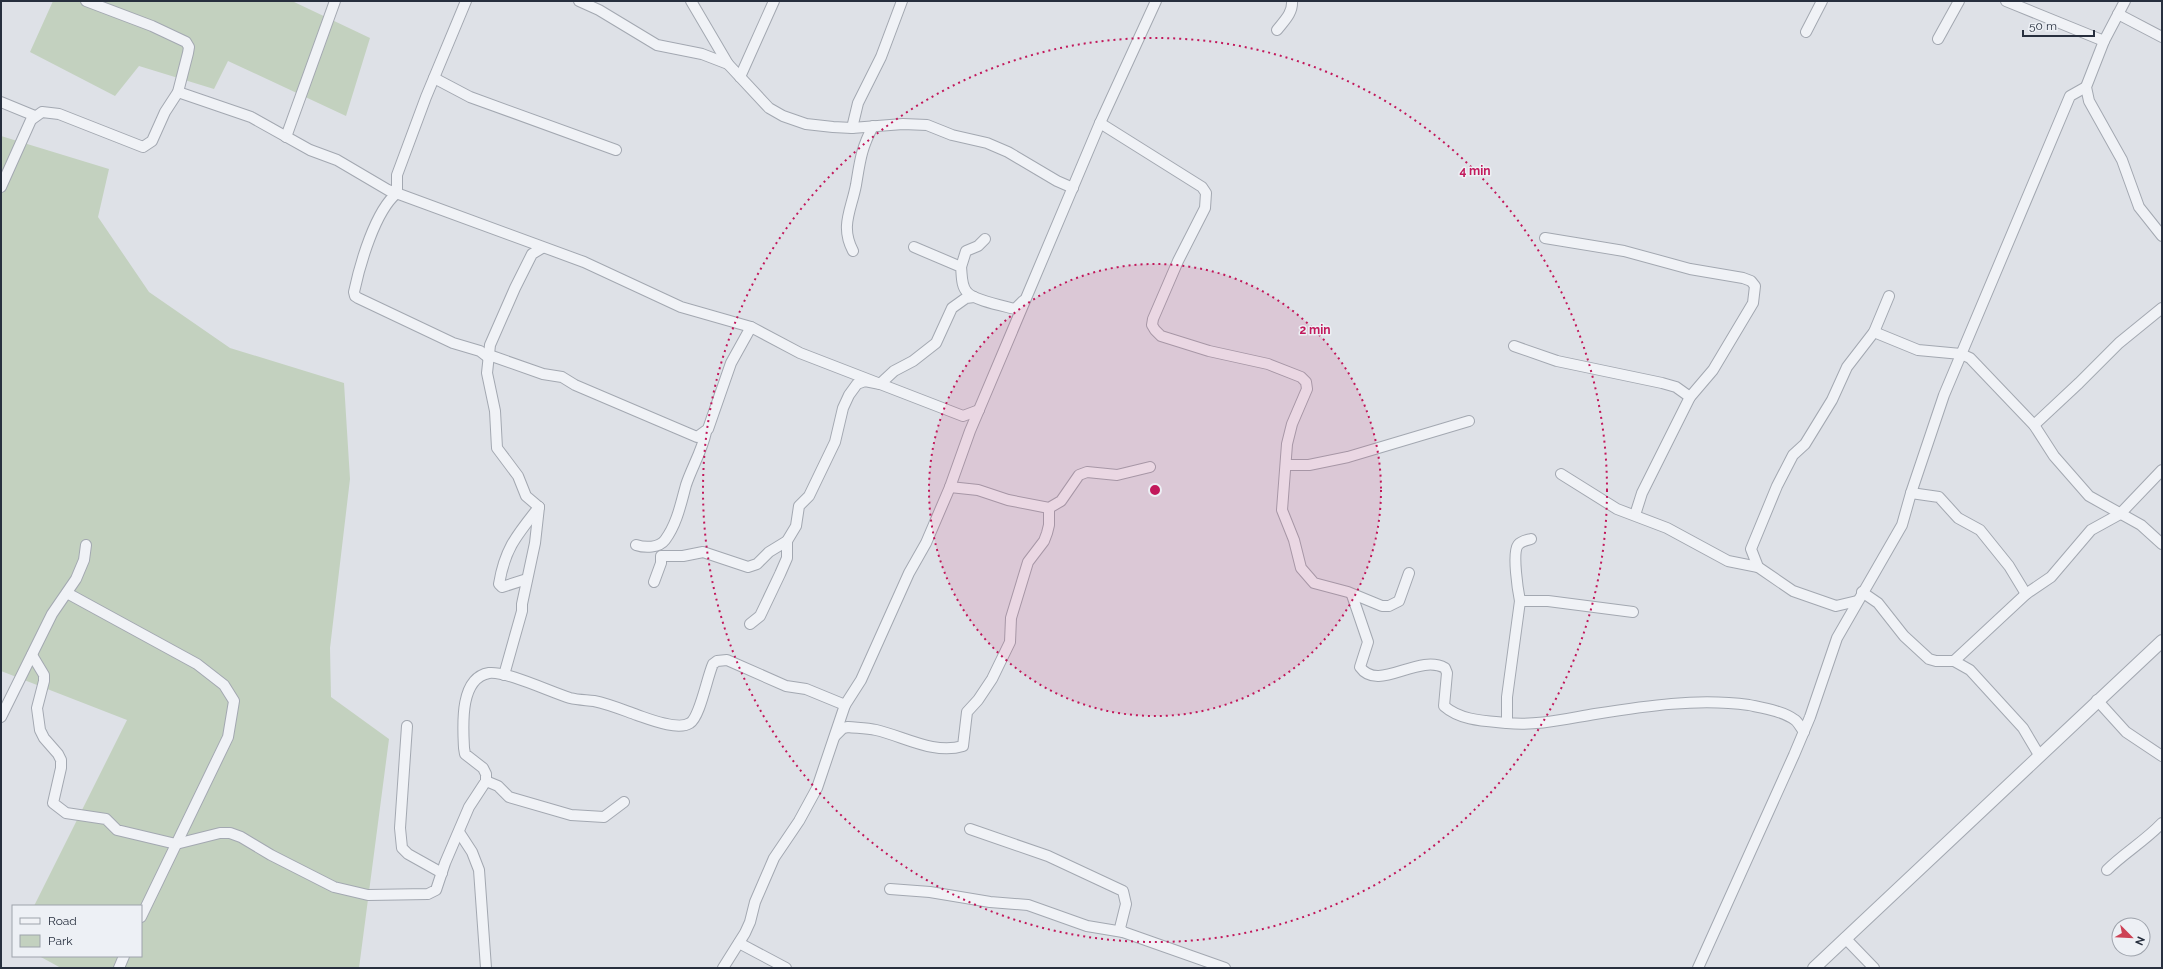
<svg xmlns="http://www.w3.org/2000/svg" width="2163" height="969" font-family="Raleway,sans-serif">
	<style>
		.green { fill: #c3d1bf }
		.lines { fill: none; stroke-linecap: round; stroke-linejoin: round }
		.minor-casing { stroke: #a3a8b1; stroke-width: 12 }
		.tertiary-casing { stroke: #a3a8b1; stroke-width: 14 }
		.minor { stroke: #f0f2f6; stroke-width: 10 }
		.tertiary { stroke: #f0f2f6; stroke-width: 12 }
		.ring { fill: none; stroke: #c2185b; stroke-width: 2; stroke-dasharray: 2 4 }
		.centre { fill: #c2185b; stroke: #edf0f5; stroke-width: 2 }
		.ring-label { font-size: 12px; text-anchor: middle; font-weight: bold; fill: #c2185b; stroke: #edf0f5; stroke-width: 3; stroke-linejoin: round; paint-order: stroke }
	</style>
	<rect width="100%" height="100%" fill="#dee1e7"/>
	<g class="green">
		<path d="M53,1h239l78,37 -24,78 -118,-55 -14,28 -75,-23 -24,30 -85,-44z"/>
		<path d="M1,136l108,33 -11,48 51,75 81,56 114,35 6,96 -20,169 1,49 58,42 -30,229h-298l-22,-12h102v-50h-107l93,-186 -126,-49z"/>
	</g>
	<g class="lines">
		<defs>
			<g id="minor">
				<path d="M466,1l-40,96 -29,78v18c-22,18 -37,71 -43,99l1,4 3,2 95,45 27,8 9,7"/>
				<path d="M579,1l20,9 58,35 45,9 26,10"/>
				<path d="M691,1l37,63 41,44 14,8 23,8 27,3 19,1 51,-4 24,1 25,10 35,8 21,9 49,29 16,7"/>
				<path d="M2006,1l98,40"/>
				<path d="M2125,1l-21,40 -18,46 3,14 33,59 17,47 23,29"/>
				<path d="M2118,14l44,23"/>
				<path d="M1277,30c7,-9 16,-17 15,-29"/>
				<path d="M1806,32l16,-31"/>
				<path d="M1938,39l21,-38"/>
				<path d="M740,77l34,-76"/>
				<path d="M434,78l36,19 146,53"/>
				<path d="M178,92l73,25 59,33 27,10 51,30 196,72 97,45 70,20 49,26 163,63 16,-6"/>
				<path d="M1,102l34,14"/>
				<path d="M1100,123l102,64 4,6 -1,15 -27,53 -25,58 -1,6 3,5 6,6 48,15 59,13 33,13 5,5 1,7 -15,35 -5,20 -5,66 12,30 7,28 13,15 34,9 34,14h7l10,-5 10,-28"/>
				<path d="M852,128l6,-25 23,-46 21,-56"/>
				<path d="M286,137l49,-136"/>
				<path d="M1,187l30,-67 11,-8 17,2 84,33 9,-6 13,-29 13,-20 10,-39 1,-6 -3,-5 -34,-16 -66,-25"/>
				<path d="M1545,238l79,13 66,18 53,9 8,3 4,5 -2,17 -40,67 -23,27 -48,96 -7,22"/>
				<path d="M914,247l47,20c1,8 0,19 6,25 6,8 37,14 48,17l8,-8"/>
				<path d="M853,251c-13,-25 -2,-40 3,-66 4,-24 5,-36 17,-59"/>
				<path d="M961,267l5,-16 12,-5 7,-7"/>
				<path d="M1874,332l44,18 43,4 9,4 64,67 20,31 35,40 52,29 21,19"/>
				<path d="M1514,346l43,15 105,22 14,4 14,10"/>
				<path d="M489,355l54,19 19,3 13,8 122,52 11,-8 23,-66 20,-36"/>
				<path d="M2034,425l45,-42 40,-40 43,-35"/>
				<path d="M1286,465h23l39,-8 121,-36"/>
				<path d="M1561,474l56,35 50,19 61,33 30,6"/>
				<path d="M950,487l28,3 30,10 41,8 12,-7 18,-26 8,-3 30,3 33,-8"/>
				<path d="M1911,493l28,4 19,21 22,12 29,36 17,28"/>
				<path d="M539,507l-13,-11 -8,-20 -21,-28 -2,-37 -8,-38 3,-28 25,-57 17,-34 10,-6"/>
				<path d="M1531,539c-4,1 -10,2 -13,6 -6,8 0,46 2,56l-13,96v26c30,3 58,-4 88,-9 51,-8 102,-16 154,-9 14,3 34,6 46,15 3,2 6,8 9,12"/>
				<path d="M636,545c9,3 23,3 29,-5 12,-16 16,-37 21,-55 6,-18 16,-34 20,-53"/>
				<path d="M527,579l-25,8 -3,-3c6,-36 18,-49 40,-77"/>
				<path d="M654,582l7,-19v-7h22l20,-4 45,15 9,-3 12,-12 18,-11 9,-15 3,-20 10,-10 26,-54 8,-34 6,-13 8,-11 8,-3 15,3 14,-13 19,-10 23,-18 16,-35 14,-10 8,-1"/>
				<path d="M1862,592l16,11 26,33 25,23 7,2h18l16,9 53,58 16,27"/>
				<path d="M67,593l130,71 27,21 10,16 -6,36 -87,180"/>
				<path d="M1352,595l16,47 -8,25c18,26 58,-14 85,1l2,5 -3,33c17,15 42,15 63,17"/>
				<path d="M1520,601h28l85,11"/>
				<path d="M1857,601l-21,5 -43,-15 -35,-24 -7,-18 26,-63 16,-31 12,-11 27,-44 15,-33 27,-35 15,-36"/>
				<path d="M750,624l10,-8 20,-42 7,-16v-17"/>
				<path d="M32,655l12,20v6l-7,27 3,22 4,8 14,16 3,6v8l-8,35 13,10 40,6 11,11 59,14 44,-11h10l11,4 30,18 63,32 34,8 60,-1 8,-4 9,-27 24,-56 17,-26v-7l-3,-6 -18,-14 -1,-6c-1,-21 -5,-70 25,-75 18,-2 61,19 81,25 8,2 16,2 24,3 15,3 29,9 43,14 12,4 41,16 53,8 10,-6 17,-46 23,-59l4,-3 10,-1 59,26 20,3 39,16"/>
				<path d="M1954,661l72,-67 25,-17 40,-47 29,-16 42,-44"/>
				<path d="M504,675l18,-64v-7l13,-61 4,-36"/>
				<path d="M2097,700l29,32 36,24"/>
				<path d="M1,717l51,-103 24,-35 8,-19 2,-15"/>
				<path d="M407,726l-7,102 2,20 6,6 34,19"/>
				<path d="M835,736l8,-8 5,-1c9,1 19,1 28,3 27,6 58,25 87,16l4,-34 11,-12 14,-21 18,-37 1,-24 17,-56 16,-21 3,-8 2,-8v-17"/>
				<path d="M486,781l12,5 11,11 62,18 33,2 20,-15"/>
				<path d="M970,829l78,27 75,35 3,13 -6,24 3,4 102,36"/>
				<path d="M459,832l13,20 7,18 7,98"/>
				<path d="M2107,870c17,-17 38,-29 55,-47"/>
				<path d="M890,889l40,3 60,10 38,3 59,21 36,6"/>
				<path d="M1845,938l29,30"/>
				<path d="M739,943l47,25"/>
				<path d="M119,968l5,-12"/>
				<path d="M723,968l22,-35 5,-11 5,-20 19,-44 25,-37 18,-33 28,-83 16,-25 48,-107 17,-30 24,-56 20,-56 130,-308 56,-122"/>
				<path d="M1698,968l96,-213 16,-38 27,-79 65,-113 9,-32 33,-98 126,-299 16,-9"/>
			</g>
			<path id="tertiary" d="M1814,968l348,-327"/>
		</defs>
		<use href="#minor" class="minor-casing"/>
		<use href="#tertiary" class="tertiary-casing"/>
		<use href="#minor" class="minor"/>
		<use href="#tertiary" class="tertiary"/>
	</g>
	<circle cx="1155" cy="490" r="226" fill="#c2185b" fill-opacity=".12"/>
	<g class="ring">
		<circle cx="1155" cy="490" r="226"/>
		<circle cx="1155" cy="490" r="452"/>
	</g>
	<circle cx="1155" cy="490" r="6" class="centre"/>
	<g class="ring-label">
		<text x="1475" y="175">4 min</text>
		<text x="1315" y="334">2 min</text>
	</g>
	<rect width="2163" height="969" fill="none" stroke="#272f3e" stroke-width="4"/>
	<rect x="12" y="905" width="130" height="52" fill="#edf0f5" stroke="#9ea3ac"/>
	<rect x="20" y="918" width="20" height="6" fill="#f0f2f6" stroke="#9ea3ac"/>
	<text x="48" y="925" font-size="12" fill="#272f3e">Road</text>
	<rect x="20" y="935" width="20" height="12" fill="#c3d1bf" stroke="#9ea3ac"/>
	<text x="48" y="945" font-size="12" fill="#272f3e">Park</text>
	<g transform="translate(2131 937) rotate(114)"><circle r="19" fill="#edf0f5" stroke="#9ea3ac"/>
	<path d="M0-3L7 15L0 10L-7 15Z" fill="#cd4255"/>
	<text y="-6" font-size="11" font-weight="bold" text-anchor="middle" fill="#272f3e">N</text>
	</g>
	<path d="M2023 30v6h71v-6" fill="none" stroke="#272f3e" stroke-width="2"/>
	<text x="2029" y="30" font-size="12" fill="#272f3e" stroke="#edf0f5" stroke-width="3" paint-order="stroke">50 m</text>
</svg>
